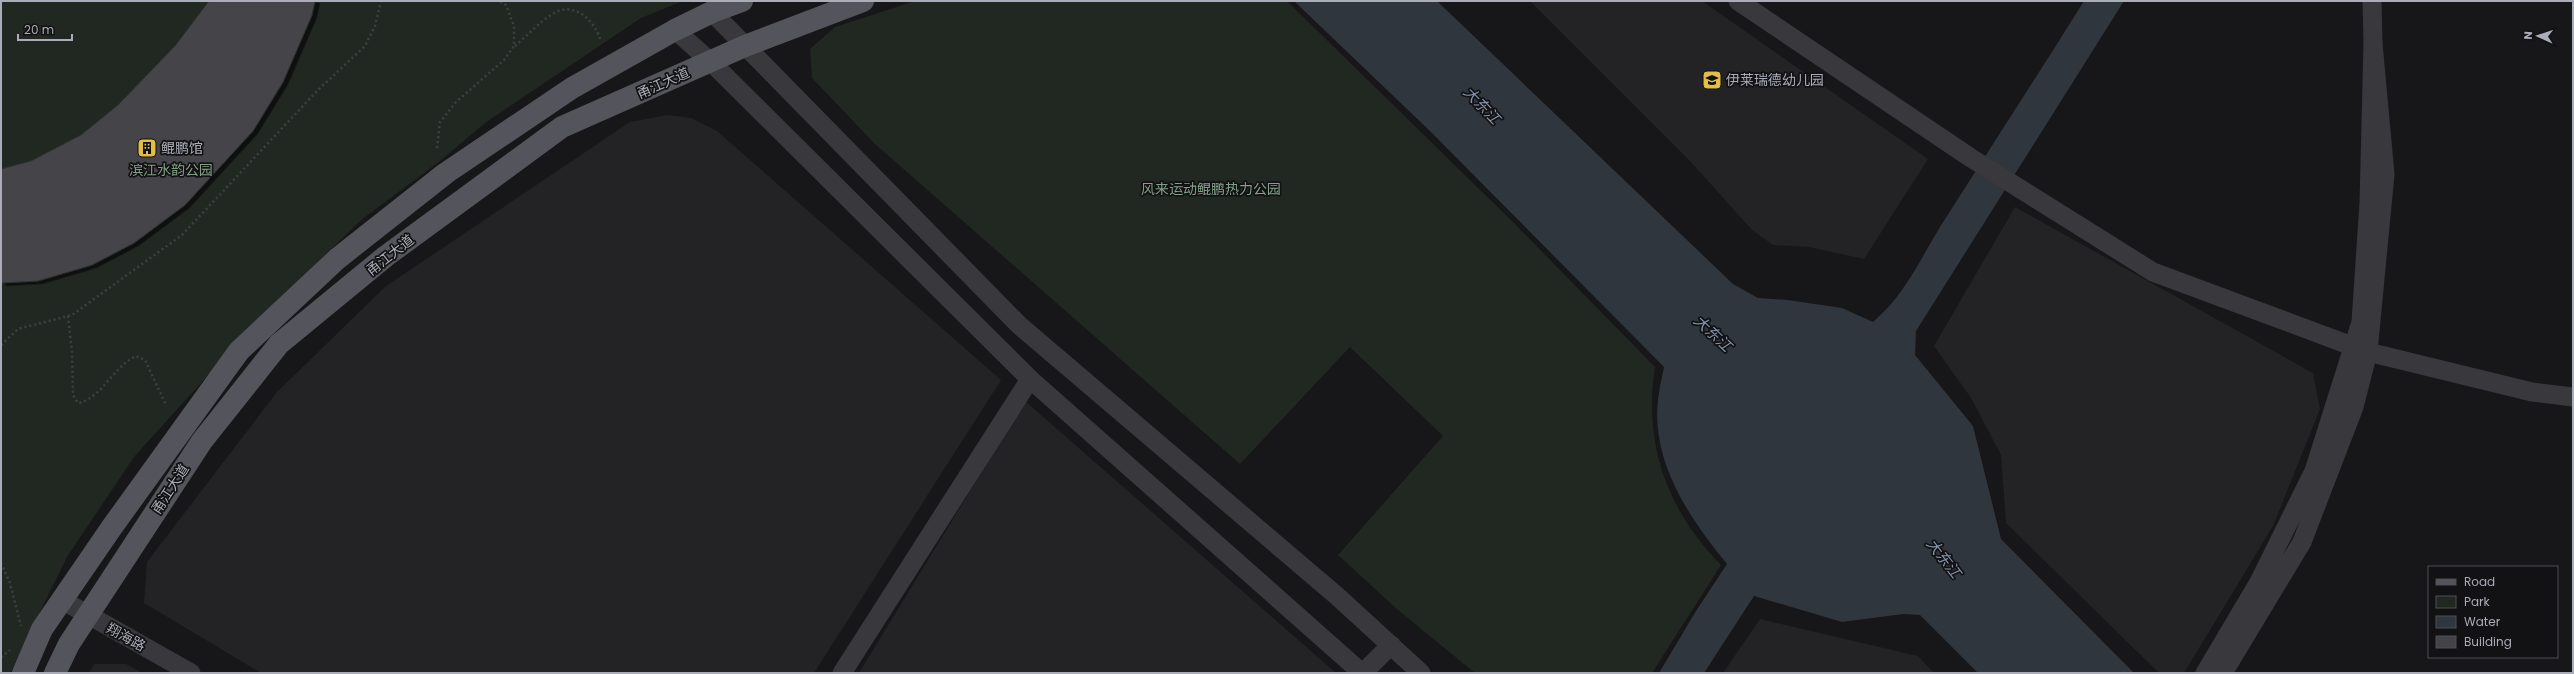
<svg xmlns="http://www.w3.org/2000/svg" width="2574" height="674" font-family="Poppins,'Noto Sans SC',sans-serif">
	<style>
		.built { fill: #232325 }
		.green { fill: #212822 }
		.water { fill: #30363d }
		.building { fill: #444448; stroke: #313134; filter: url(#shadow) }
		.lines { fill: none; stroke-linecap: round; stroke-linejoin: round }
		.path { stroke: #3e3f44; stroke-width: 2.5; stroke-dasharray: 2 3; stroke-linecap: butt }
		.minor { stroke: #38383d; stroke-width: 19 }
		.major { stroke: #54555c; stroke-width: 22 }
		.labels { text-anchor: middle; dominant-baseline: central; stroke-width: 3.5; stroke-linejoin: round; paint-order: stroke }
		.poi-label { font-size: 14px; fill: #aaacb7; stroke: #121113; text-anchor: start }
		.street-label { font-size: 14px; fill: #aaacb7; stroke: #121113 }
		.park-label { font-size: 14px; fill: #82a087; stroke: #121113 }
		.water-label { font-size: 15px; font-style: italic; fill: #8496af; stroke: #121113 }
	</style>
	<defs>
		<filter id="shadow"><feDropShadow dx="4.5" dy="2.5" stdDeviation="0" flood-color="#0009"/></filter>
	</defs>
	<rect width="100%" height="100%" fill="#171618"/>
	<g class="built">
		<path d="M1530,1h172l226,158 -64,100 -55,-12 -36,-2 -21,-15 -62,-69z"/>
		<path d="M667,115l24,3 26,13 284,249 -187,293h-553l-117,-70 3,-41 130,-170 109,-106 244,-164z"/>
		<path d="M2015,207l298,166 7,36 -47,117 -89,147h-25l-153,-150 -5,-68 -30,-57 -37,-52z"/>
		<path d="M1025,401l311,272h-477z"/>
		<path d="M1760,619l158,37 16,17h-211z"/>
		<path d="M94,664h32l16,9h-53z"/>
	</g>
	<g class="green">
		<path d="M1,1h682l-42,17 -156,105 -45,38 -79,59 -102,99 -125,138 -67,100 -57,116h-9z"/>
		<path d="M915,1h372l229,224 139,142c-12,77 12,143 66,198l-69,108h-177l-77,-63 -60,-55 105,-119 -93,-89 -110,117 -365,-320 -63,-66 -2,-29 25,-22z"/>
	</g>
	<path class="water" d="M1294,1h143l296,283 25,14 30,2 54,8 31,14c35,-30 49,-68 74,-106 46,-72 92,-143 137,-215h40l-208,330 -1,24 58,71 28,113 133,134h-156l-58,-58 -17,-1 -61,8 -88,-26 -50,77h-45l37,-62 31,-47c-37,-45 -76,-102 -69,-164 1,-11 4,-23 6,-33l-233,-235z"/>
	<path class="building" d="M209,1h106l-3,14 -29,67 -30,49 -68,74 -51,38 -42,22 -54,16 -37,2v-114l30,-8 50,-26 37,-30 57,-59z"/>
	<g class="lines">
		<g class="path">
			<path d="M515,46c13,-11 26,-26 41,-34 20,-10 39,10 44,27"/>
			<path d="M437,148l3,-26 16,-20 48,-42 10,-14v-20l-8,-21 -7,-4"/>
			<path d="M68,316l4,36 1,43 5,8c23,-4 35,-36 58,-47l9,4 21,45"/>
			<path d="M1,345l17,-16 54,-14 110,-80 135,-144 48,-45 10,-20 6,-25"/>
			<path d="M1,563l9,20 11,43"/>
			<path d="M1,657l9,-7"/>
		</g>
		<g class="minor">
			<path d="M1738,1l233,157 182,114 215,80 164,40 41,5"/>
			<path d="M2372,1l1,42"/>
			<path d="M712,12l307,313 318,271 84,77"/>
			<path d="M675,30l36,32 319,317 332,294"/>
			<path d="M62,600l129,73"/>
			<path d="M842,673l188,-294"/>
			<path d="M1363,673l28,-28"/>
			<path d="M2205,673l54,-91 55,-111 47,-149 8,-119 4,-160 12,131 -17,178 -14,55 -52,135 -79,131"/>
		</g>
		<g class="major">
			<path d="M23,673l19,-44 70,-102 127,-176 98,-92 109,-86 126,-85 103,-58 37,-18 30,-11"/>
			<path d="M55,673l14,-29 133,-203 77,-97 107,-88 176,-129 183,-81 118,-45"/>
		</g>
	</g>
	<defs>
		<symbol id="school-square" viewBox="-11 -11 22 22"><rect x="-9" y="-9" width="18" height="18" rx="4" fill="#e3bd44" stroke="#121113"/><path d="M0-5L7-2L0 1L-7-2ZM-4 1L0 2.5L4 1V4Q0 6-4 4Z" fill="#111"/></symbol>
		<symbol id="building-square" viewBox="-11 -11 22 22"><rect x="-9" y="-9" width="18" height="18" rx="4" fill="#e3bd44" stroke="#121113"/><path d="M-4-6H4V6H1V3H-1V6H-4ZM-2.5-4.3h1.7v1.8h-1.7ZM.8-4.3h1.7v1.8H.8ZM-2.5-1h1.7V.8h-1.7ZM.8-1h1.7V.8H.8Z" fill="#111"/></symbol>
	</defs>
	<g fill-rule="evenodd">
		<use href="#school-square" x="1701" y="69" width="22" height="22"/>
		<use href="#building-square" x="136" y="137" width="22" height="22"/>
	</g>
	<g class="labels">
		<g class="poi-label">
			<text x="1726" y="80">伊莱瑞德幼儿园</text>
			<text x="161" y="148">鲲鹏馆</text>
		</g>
		<g class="street-label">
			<text transform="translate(663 83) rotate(-24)">甬江大道</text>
			<text transform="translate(390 255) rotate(-38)">甬江大道</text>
			<text transform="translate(170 489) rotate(-57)">甬江大道</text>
			<text transform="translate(126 637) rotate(29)">翔海路</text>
		</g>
		<g class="park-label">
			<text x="171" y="170">滨江水韵公园</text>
			<text x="1211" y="189">风来运动鲲鹏热力公园</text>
		</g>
		<g class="water-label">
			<text transform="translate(1482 105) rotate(46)">大东江</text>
			<text transform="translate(1713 333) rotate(43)">大东江</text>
			<text transform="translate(1944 558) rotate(52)">大东江</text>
		</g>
	</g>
	<rect width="2574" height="674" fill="none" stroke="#aaacb7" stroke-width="4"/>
	<rect x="2428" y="566" width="130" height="92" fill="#121113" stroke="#4f4f55"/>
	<rect x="2436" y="579" width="20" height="6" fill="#54555c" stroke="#4f4f55"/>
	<text x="2464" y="586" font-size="12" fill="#aaacb7">Road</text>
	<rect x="2436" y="596" width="20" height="12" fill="#212822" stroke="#4f4f55"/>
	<text x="2464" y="606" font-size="12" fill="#aaacb7">Park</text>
	<rect x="2436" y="616" width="20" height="12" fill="#30363d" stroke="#4f4f55"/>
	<text x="2464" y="626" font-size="12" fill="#aaacb7">Water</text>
	<rect x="2436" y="636" width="20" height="12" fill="#444448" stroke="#4f4f55"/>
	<text x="2464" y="646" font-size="12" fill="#aaacb7">Building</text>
	<g transform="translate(2538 36) rotate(273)" stroke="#121113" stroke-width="3" paint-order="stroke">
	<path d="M0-3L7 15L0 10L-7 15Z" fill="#aaacb7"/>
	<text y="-6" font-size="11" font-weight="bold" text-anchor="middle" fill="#aaacb7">N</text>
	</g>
	<path d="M18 34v6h54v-6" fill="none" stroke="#aaacb7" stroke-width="2"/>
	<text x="24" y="34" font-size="12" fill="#aaacb7" stroke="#121113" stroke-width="3" paint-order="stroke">20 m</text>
</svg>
